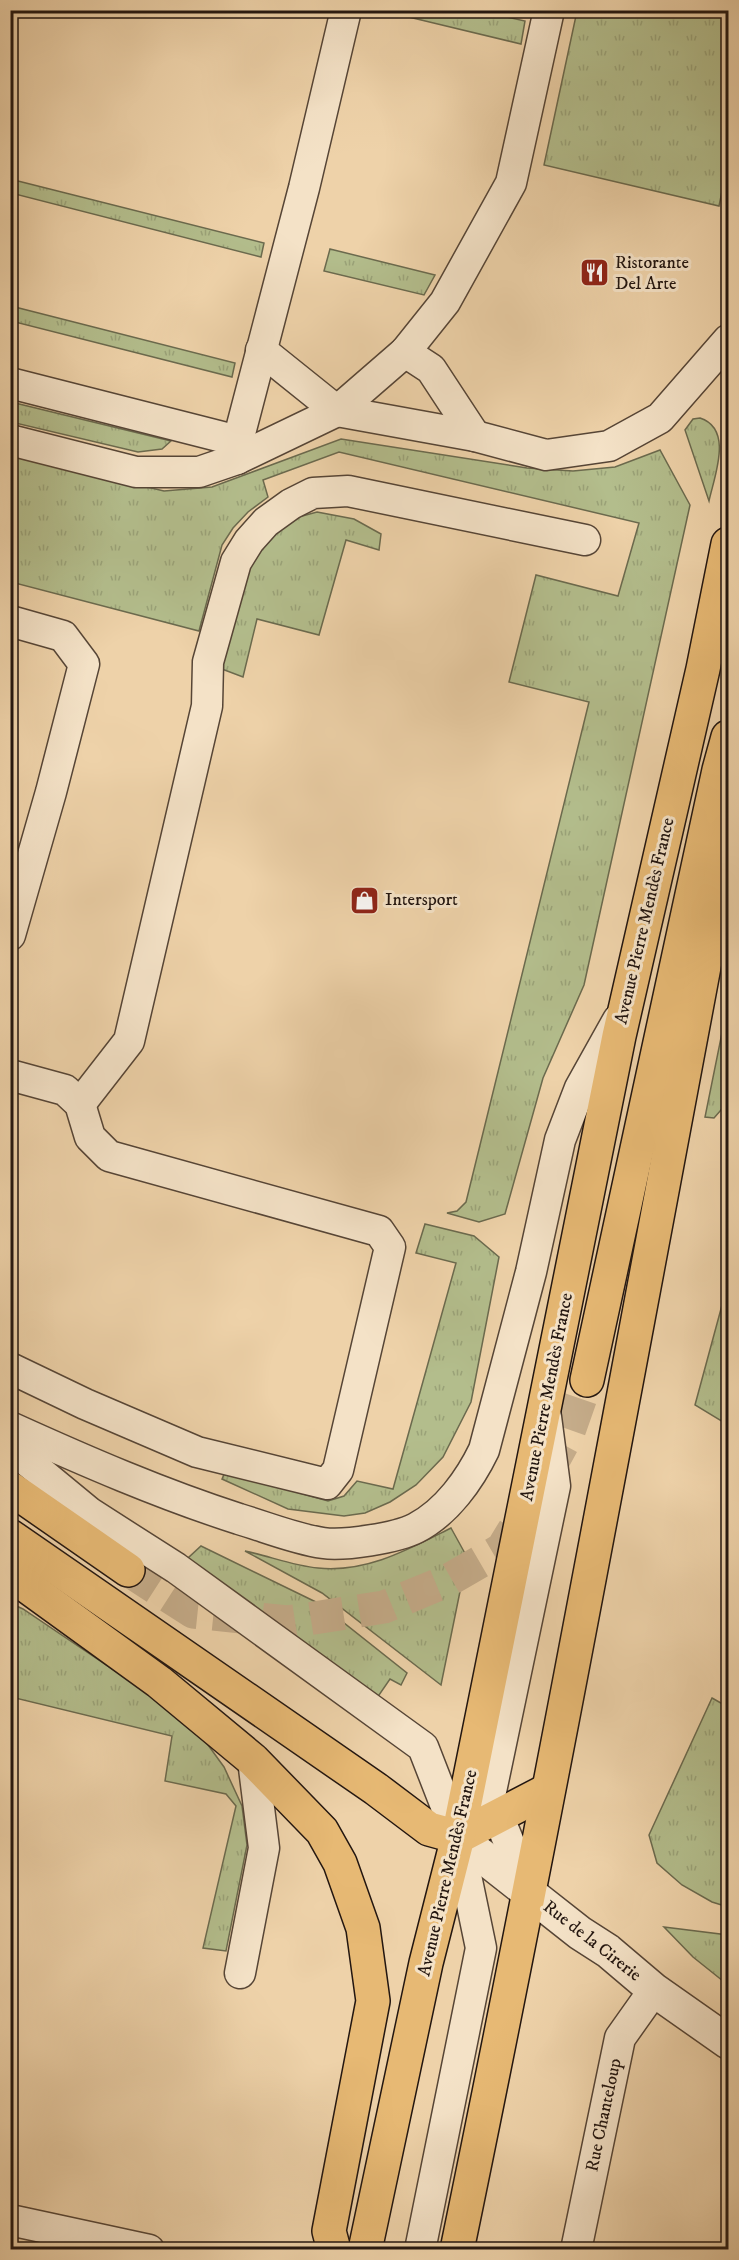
<svg xmlns="http://www.w3.org/2000/svg" width="739" height="2260" font-family="'IM FELL DW Pica',serif">
	<style>
		.grass { fill: url(#grass-tufts); stroke: #6b6a4e; stroke-width: 1.5 }
		.lines { fill: none; stroke-linecap: round; stroke-linejoin: round }
		.primary-tunnel { stroke: #c5ac8a; stroke-width: 33; stroke-dasharray: 33 16; stroke-linecap: butt }
		.service-casing { stroke: #564536; stroke-width: 33 }
		.minor-casing { stroke: #564536; stroke-width: 36 }
		.primary-casing { stroke: #231610; stroke-width: 36 }
		.service { stroke: #f4e2c7; stroke-width: 30 }
		.minor { stroke: #f4e2c7; stroke-width: 33 }
		.primary { stroke: #e7b974; stroke-width: 33 }
		.labels { text-anchor: middle; dominant-baseline: central; stroke-width: 6; stroke-linejoin: round; paint-order: stroke }
		.poi-label { font-size: 18px; fill: #231610; stroke: #f4e2c7; text-anchor: start }
		.street-label { font-size: 18px; fill: #231610; stroke: #f4e2c7 }
	</style>
	<defs>
		<pattern id="grass-tufts" width="24" height="20" patternUnits="userSpaceOnUse" patternTransform="scale(1.5)"><rect width="24" height="20" fill="#b3bd8c"/><path d="M3 7l-1-3M5 7V3M7 7l1-3M15 17l-1-3M17 17v-4M19 17l1-3" fill="none" stroke="#9aa278"/></pattern>
	</defs>
	<rect width="100%" height="100%" fill="#eed2a9"/>
	<filter id="stains"><feTurbulence type="fractalNoise" baseFrequency=".00333" numOctaves="4"/><feColorMatrix values="0 0 0 0 .2 0 0 0 0 .09 0 0 0 0 .02 0 0 0 .5 -.17"/></filter>
	<radialGradient id="worn" r=".72"><stop offset=".6" stop-color="#630" stop-opacity="0"/><stop offset="1" stop-color="#630" stop-opacity=".3"/></radialGradient>
	<g class="grass">
		<path d="M397,10l83,1 45,10 -4,23 -125,-30z"/>
		<path d="M577,11h151v151l-9,44 -175,-41z"/>
		<path d="M10,179l254,64 -3,14 -250,-64z"/>
		<path d="M330,249l105,26 -11,20 -100,-24z"/>
		<path d="M11,306l224,57 -3,14 -221,-56z"/>
		<path d="M11,402l160,39 -9,8 -24,3 -127,-30z"/>
		<path d="M700,418c34,11 14,59 9,83l-24,-71 8,-11z"/>
		<path d="M341,439l186,29 46,3 42,-4 45,-17 30,55 -106,480 -41,93 -38,136 -26,8 -32,-9 10,-2 9,-9 123,-500 -80,-20 27,-107 82,21 21,-73 -300,-71 -76,28 5,17 -20,15 -15,16 -11,17 -23,86 -188,-49 -1,-127 154,36 48,-4z"/>
		<path d="M317,512l37,7 27,15 -2,16 -33,-10 -27,95 -62,-16 -14,58 -29,-11 32,-97 38,-48z"/>
		<path d="M728,1003v99l-14,16 -9,-1z"/>
		<path d="M425,1224l49,12 25,21 -28,145 -28,55 -27,28 -26,17 -25,11 -21,3 -56,-7 -66,-30 3,-7 103,29 16,-5 13,-15 36,8 63,-226 -40,-10z"/>
		<path d="M728,1283v142l-33,-20z"/>
		<path d="M451,1528l16,29 -26,128 -119,-92 -77,-42c24,5 49,15 73,17 49,5 91,-19 133,-40z"/>
		<path d="M201,1546l119,58 87,69 -6,12 -11,-6 -13,19 -189,-140z"/>
		<path d="M10,1603l13,6 141,95 39,34 21,29 18,39 5,39 -21,106 -23,-3 33,-142 -10,-12 -61,-13 7,-45 -161,-39z"/>
		<path d="M712,1698l16,9v200l-16,-5 -30,-17 -25,-22 -8,-28z"/>
		<path d="M664,1927l64,8v50l-35,-28z"/>
	</g>
	<g class="lines">
		<path class="primary-tunnel" d="M128,1570l65,42 95,10 96,-15 63,-26 55,-32 30,-49 36,-66 19,-54"/>
		<defs>
			<g id="service">
				<path d="M261,350l76,61 138,25 71,19 63,-9 51,-28 68,-78"/>
				<path d="M405,352l26,17 44,67"/>
				<path d="M10,383l228,58"/>
				<path d="M10,440l126,32h63l38,-13 100,-48 68,-59 40,-50 66,-119 38,-173"/>
				<path d="M237,459l1,-18 66,-253 42,-178"/>
				<path d="M10,621l53,15 21,28 -33,128 -41,143"/>
				<path d="M10,1075l55,15 15,14 10,33 19,19 270,75 11,16 -52,223 -11,14 -130,-32 -112,-48 -75,-36"/>
				<path d="M80,1104l49,-63 78,-335 1,-44 28,-100 13,-21 17,-19 25,-18 22,-11 35,-2 237,49"/>
				<path d="M10,1427c75,34 151,67 229,92 27,8 56,20 84,24 21,3 74,-5 93,-15 31,-16 54,-49 68,-78l47,-178 29,-132 20,-52 38,-68"/>
				<path d="M10,1447l80,66 86,55 247,179 35,90 23,111 -61,302"/>
				<path d="M530,1894l-40,-98 65,-310 -9,-69"/>
				<path d="M240,1973l24,-125 -11,-88"/>
				<path d="M10,2220l139,30"/>
				<path d="M576,2250l44,-212 34,-48"/>
			</g>
			<path id="minor" d="M458,1837l122,96 28,18 46,39 74,52"/>
			<g id="primary">
				<path d="M587,1380l132,-610 9,-33"/>
				<path d="M10,1488l118,82"/>
				<path d="M10,1536l366,253 53,40 29,8 90,-47"/>
				<path d="M10,1574l149,108 94,78 69,71 18,32 23,65 10,73 -44,230 5,19"/>
				<path d="M365,2250l61,-287 32,-126 161,-801 84,-367 25,-125"/>
				<path d="M457,2250c97,-469 182,-940 271,-1411"/>
			</g>
		</defs>
		<use href="#service" class="service-casing"/>
		<use href="#minor" class="minor-casing"/>
		<use href="#primary" class="primary-casing"/>
		<use href="#service" class="service"/>
		<use href="#minor" class="minor"/>
		<use href="#primary" class="primary"/>
	</g>
	<defs>
		<symbol id="restaurant-square" viewBox="-11 -11 22 22"><rect x="-9" y="-9" width="18" height="18" rx="4" fill="#8f2418" stroke="#f4e2c7"/><path d="M-5-6h1v4h1v-4h1v4h1v-4h1v5L-1.5 .5V6h-2V.5L-5-1ZM5-6V6H3V1.5H1.5Q1.5-4 5-6Z" fill="#fff"/></symbol>
		<symbol id="shop-square" viewBox="-11 -11 22 22"><rect x="-9" y="-9" width="18" height="18" rx="4" fill="#8f2418" stroke="#f4e2c7"/><path d="M-5-2.5h2.3a2.7 3.5 0 0 1 5.4 0H5L5.5 6h-11ZM-1.5-2.5h3a1.5 2.3 0 0 0-3 0Z" fill="#fff"/></symbol>
	</defs>
	<g fill-rule="evenodd">
		<use href="#restaurant-square" x="578" y="256" width="33" height="33"/>
		<use href="#shop-square" x="348" y="884" width="33" height="33"/>
	</g>
	<g class="labels">
		<g class="poi-label">
			<text x="615" y="263">Ristorante<tspan x="615" dy="21">Del Arte</tspan></text>
			<text x="385" y="900">Intersport</text>
		</g>
		<g class="street-label">
			<text transform="translate(645 921) rotate(-77)">Avenue Pierre Mendès France</text>
			<text transform="translate(547 1397) rotate(-79)">Avenue Pierre Mendès France</text>
			<text transform="translate(448 1873) rotate(-77)">Avenue Pierre Mendès France</text>
			<text transform="translate(592 1941) rotate(38)">Rue de la Cirerie</text>
			<text transform="translate(604 2115) rotate(-78)">Rue Chanteloup</text>
		</g>
	</g>
	<rect width="739" height="2260" fill="none" stroke="#eed2a9" stroke-width="36"/>
	<rect x="12" y="12" width="715" height="2236" fill="none" stroke="#231610" stroke-width="3"/>
	<rect x="18" y="18" width="703" height="2224" fill="none" stroke="#231610" stroke-width="1.5"/>
	<rect width="100%" height="100%" filter="url(#stains)"/>
	<rect width="100%" height="100%" fill="url(#worn)"/>
</svg>
